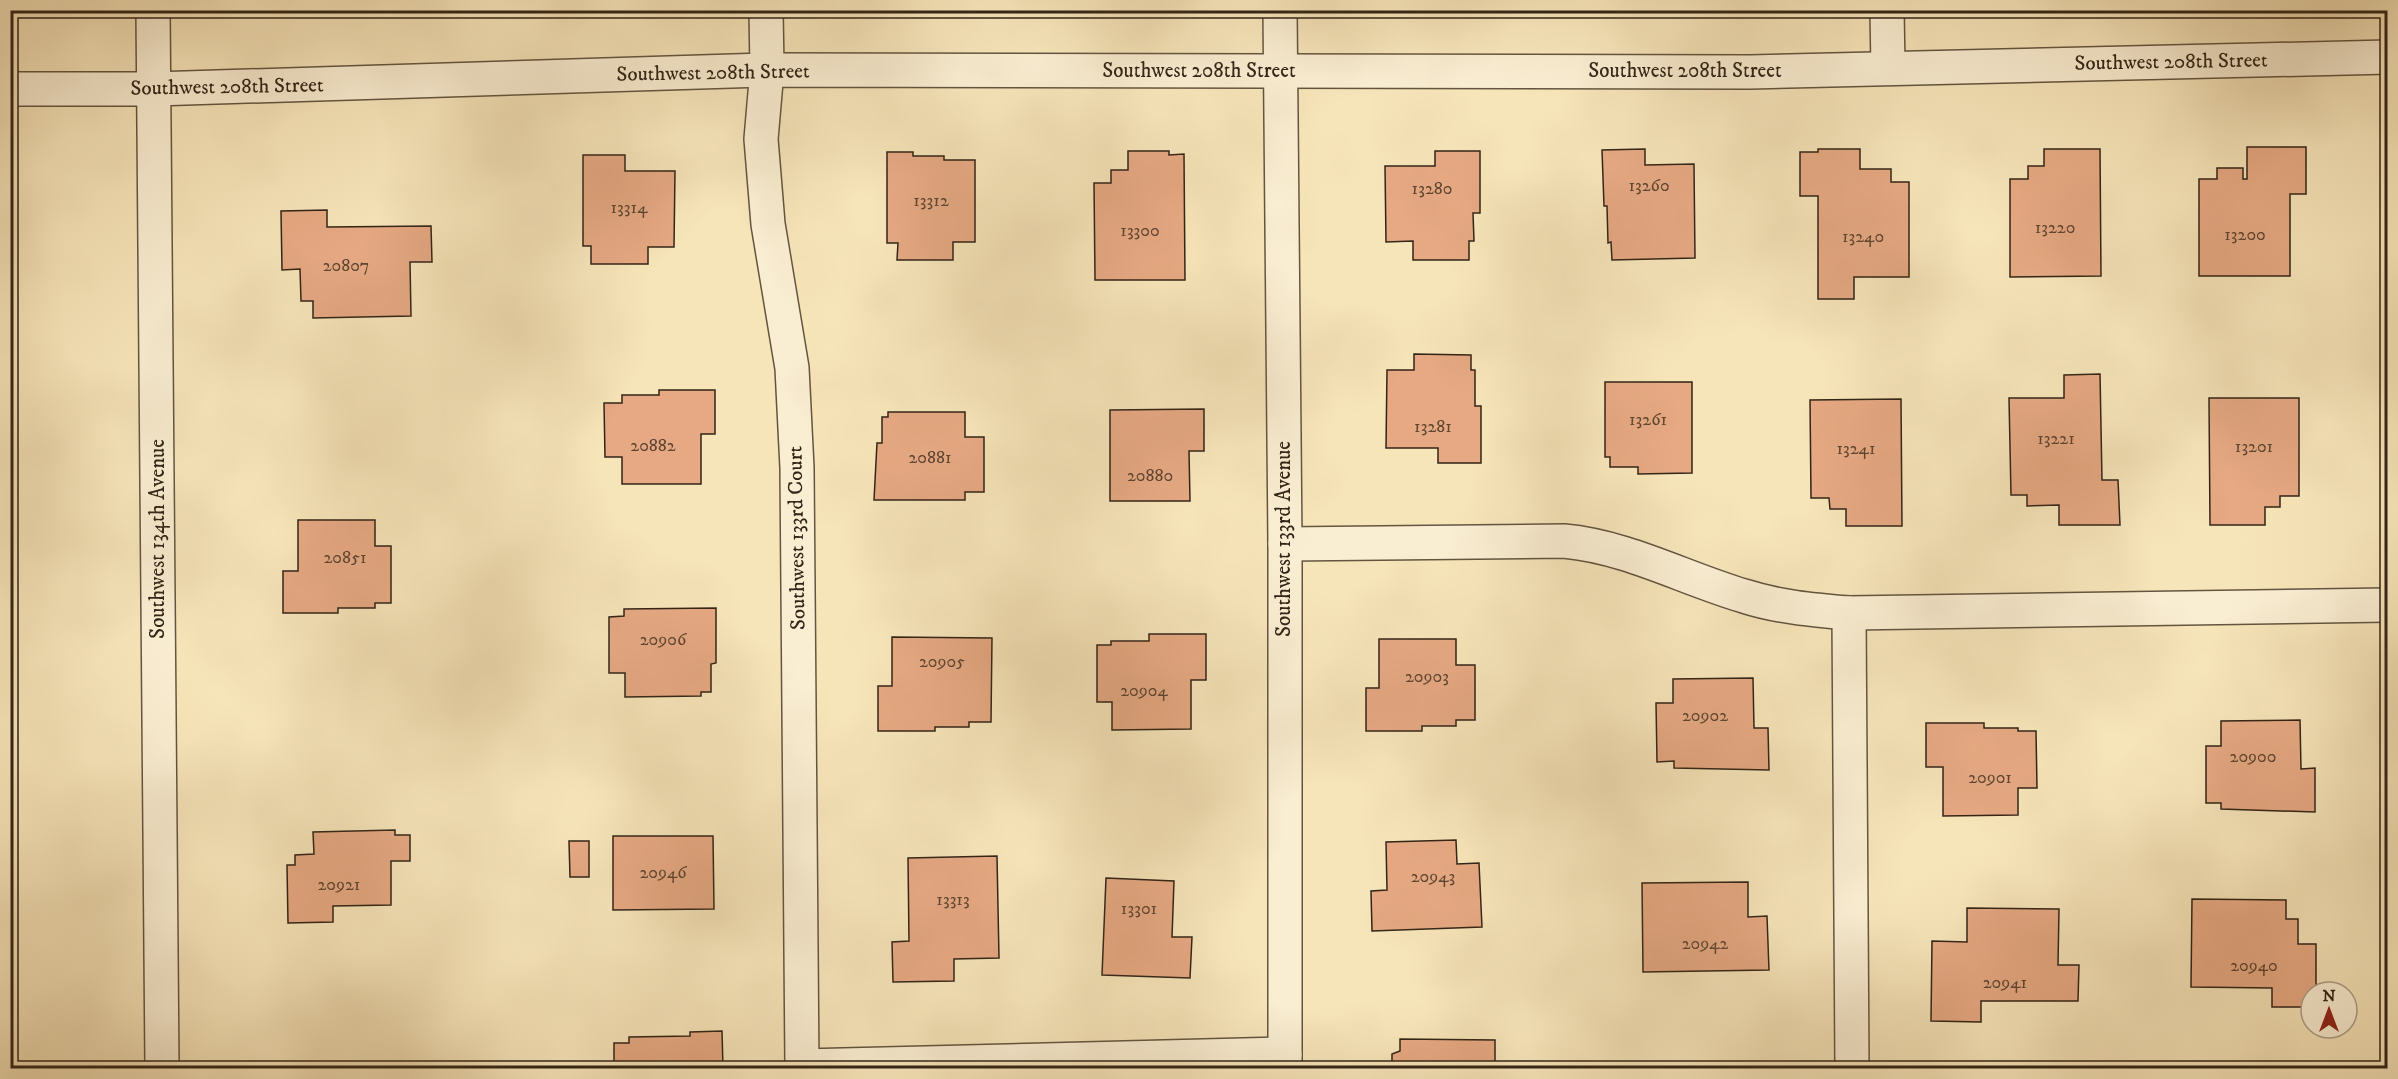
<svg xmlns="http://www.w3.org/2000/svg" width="2398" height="1079" font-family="'IM FELL DW Pica',serif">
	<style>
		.building { fill: #e6a983; stroke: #322517; stroke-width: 1.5 }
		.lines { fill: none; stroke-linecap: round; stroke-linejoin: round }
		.street-casing { stroke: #635540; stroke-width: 36 }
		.street { stroke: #faeed2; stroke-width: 33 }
		.labels { text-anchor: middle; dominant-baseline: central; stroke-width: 5; stroke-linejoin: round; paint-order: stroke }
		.number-label { font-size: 18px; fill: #5f4632 }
		.street-label { font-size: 21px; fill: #322517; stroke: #faeed2 }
	</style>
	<rect width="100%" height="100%" fill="#f7e5ba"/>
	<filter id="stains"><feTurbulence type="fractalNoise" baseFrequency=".00333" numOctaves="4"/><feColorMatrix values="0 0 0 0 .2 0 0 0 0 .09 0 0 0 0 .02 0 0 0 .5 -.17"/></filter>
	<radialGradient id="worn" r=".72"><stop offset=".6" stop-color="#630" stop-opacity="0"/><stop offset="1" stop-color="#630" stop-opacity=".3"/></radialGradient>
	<g class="building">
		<path d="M2247,147h59v47h-16v82h-91v-97h18v-11h26v11h4z"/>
		<path d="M1645,149v16l49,-1 1,94 -83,2 -1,-18 -3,1 -1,-37h-3l-2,-56z"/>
		<path d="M1818,149h42v20h31v13h18v95h-55v22h-36v-103h-18v-44h18z"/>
		<path d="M2044,149h56l1,127 -91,1v-98h18v-13h16z"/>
		<path d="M1128,151h41v4l15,-1 1,126h-90l-1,-97h17v-13h17z"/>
		<path d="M1435,151h45v62h-7l1,28h-5v19h-56v-19l-27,1 -1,-76h50z"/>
		<path d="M887,152h26v4h31v4h31v82h-22v18h-56l1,-17h-11z"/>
		<path d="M583,155h42v16h50l-1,76h-26v17h-57v-18h-8z"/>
		<path d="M327,210v17l104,-1 1,36h-22l1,54 -98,2v-17h-12l-1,-32 -18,1 -1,-59z"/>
		<path d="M1414,354l57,1v15h4v36h6v57h-43v-15h-52l1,-78h27z"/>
		<path d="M2100,374l2,106h16l2,45h-61v-20l-32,1v-11h-16l-2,-97h55v-23z"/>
		<path d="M1605,382h87v91l-54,1v-7h-28v-10h-5z"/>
		<path d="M659,390h56v44h-14v50h-79v-27h-17l-1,-54h18v-8h37z"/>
		<path d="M2209,398h90v98h-19v11h-15v18h-55z"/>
		<path d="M1901,399l1,127h-56v-17h-16l-1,-11h-18l-1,-98z"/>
		<path d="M1204,409v42h-15l1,50h-80v-91z"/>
		<path d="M888,412h77v25h19v55h-19v8h-91l3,-57h5v-26h6z"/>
		<path d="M298,520h77v26h16v57h-16v5h-37v5h-55v-42h15z"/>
		<path d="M716,608v55l-5,1v28h-10v4l-76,1v-24h-16v-56l15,-1v-7z"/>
		<path d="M1149,634h57v46h-15v49l-79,1v-28h-15v-57h14v-4h38z"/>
		<path d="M892,637l100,1 -1,84h-22v5h-34v4h-57v-45h14z"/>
		<path d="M1379,639h77v26h19v55h-19v6h-34v5h-56v-43h13z"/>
		<path d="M1753,678l1,50h14l1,42 -95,-2v-7l-17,1 -1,-59h17v-24z"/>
		<path d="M2300,720l1,49 14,-1v44l-94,-3v-6h-15v-57h15v-25z"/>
		<path d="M1926,723h58v5h34v3h18l1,57h-19v27l-75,1v-49h-17z"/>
		<path d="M395,830v5h15v26h-19v44l-58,1v16l-45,1 -1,-58h8v-10l19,-1 -1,-22z"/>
		<path d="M613,836h100l1,73 -101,1z"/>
		<path d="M1456,840l1,24 22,-1 3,64 -110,4 -1,-40 16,-1 -1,-48z"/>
		<path d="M569,841h20v36h-19z"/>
		<path d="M997,856l2,102 -45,1v22l-61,1 -1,-40 17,-1 -1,-83z"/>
		<path d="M1106,878l68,3 -2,56h20l-2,41 -88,-3z"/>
		<path d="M1748,882v35l19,-1 2,54 -126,2 -1,-89z"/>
		<path d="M2192,899l94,1v19h12v25h18v48h-5v15h-39v-19l-81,-1z"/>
		<path d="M1967,908l92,1 -1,56h21l-1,36h-97v21l-50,-1 1,-80 35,1z"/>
		<path d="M722,1031l1,37h-109v-25h15v-6l61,-1v-4z"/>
		<path d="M1400,1039l95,1v28h-103v-14l8,-3z"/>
	</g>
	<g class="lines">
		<defs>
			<g id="street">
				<path d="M153,10l9,1058"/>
				<path d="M766,10l1,60 -6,69 7,85 24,144 5,100 5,600"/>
				<path d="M1280,10l5,534v524"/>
				<path d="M1887,10l1,58"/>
				<path d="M10,89h144l613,-19 983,2 638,-15"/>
				<path d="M1285,544l279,-3c64,6 119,37 180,55 34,11 69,14 105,17l539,-8"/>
				<path d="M1849,613l3,455"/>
				<path d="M802,1066l483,-12"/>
			</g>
		</defs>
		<use href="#street" class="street-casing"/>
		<use href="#street" class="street"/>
	</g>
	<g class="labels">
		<g class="number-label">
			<text x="1649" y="186">13260</text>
			<text x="1432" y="189">13280</text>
			<text x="931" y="201">13312</text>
			<text x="629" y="208">13314</text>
			<text x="2055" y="228">13220</text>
			<text x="1140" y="231">13300</text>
			<text x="2245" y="235">13200</text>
			<text x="1863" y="237">13240</text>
			<text x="346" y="266">20807</text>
			<text x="1648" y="420">13261</text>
			<text x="1433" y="427">13281</text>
			<text x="2056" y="439">13221</text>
			<text x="653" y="446">20882</text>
			<text x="2254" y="447">13201</text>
			<text x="1856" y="449">13241</text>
			<text x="930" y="458">20881</text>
			<text x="1150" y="476">20880</text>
			<text x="345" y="558">20851</text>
			<text x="663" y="640">20906</text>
			<text x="942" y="662">20905</text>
			<text x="1427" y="677">20903</text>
			<text x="1144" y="691">20904</text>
			<text x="1705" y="716">20902</text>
			<text x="2253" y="757">20900</text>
			<text x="1990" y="778">20901</text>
			<text x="663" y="873">20946</text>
			<text x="1433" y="877">20943</text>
			<text x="339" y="885">20921</text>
			<text x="953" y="900">13313</text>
			<text x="1139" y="909">13301</text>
			<text x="1705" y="944">20942</text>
			<text x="2254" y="966">20940</text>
			<text x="2005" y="983">20941</text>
		</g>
		<g class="street-label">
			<text transform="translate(2171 62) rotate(-1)">Southwest 208th Street</text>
			<text x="1199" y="71">Southwest 208th Street</text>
			<text x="1685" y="71">Southwest 208th Street</text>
			<text transform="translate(713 73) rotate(-1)">Southwest 208th Street</text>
			<text transform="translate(227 87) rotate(-1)">Southwest 208th Street</text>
			<text transform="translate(797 538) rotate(-91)">Southwest 133rd Court</text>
			<text transform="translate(158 539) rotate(-90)">Southwest 134th Avenue</text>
			<text transform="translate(1284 539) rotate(-90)">Southwest 133rd Avenue</text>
		</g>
	</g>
	<rect width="2398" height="1079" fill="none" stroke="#f7e5ba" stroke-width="36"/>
	<rect x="12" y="12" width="2374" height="1055" fill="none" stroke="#322517" stroke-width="3"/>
	<rect x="18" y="18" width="2362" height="1043" fill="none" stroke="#322517" stroke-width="1.5"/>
	<g transform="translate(2329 1010)"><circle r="28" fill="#faeed2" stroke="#aa9e87" stroke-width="1.5"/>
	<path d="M0-4.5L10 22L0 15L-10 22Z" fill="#8f2418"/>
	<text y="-9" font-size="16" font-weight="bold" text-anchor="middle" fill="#322517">N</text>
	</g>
	<rect width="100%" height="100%" filter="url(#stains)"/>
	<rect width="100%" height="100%" fill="url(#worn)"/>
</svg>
